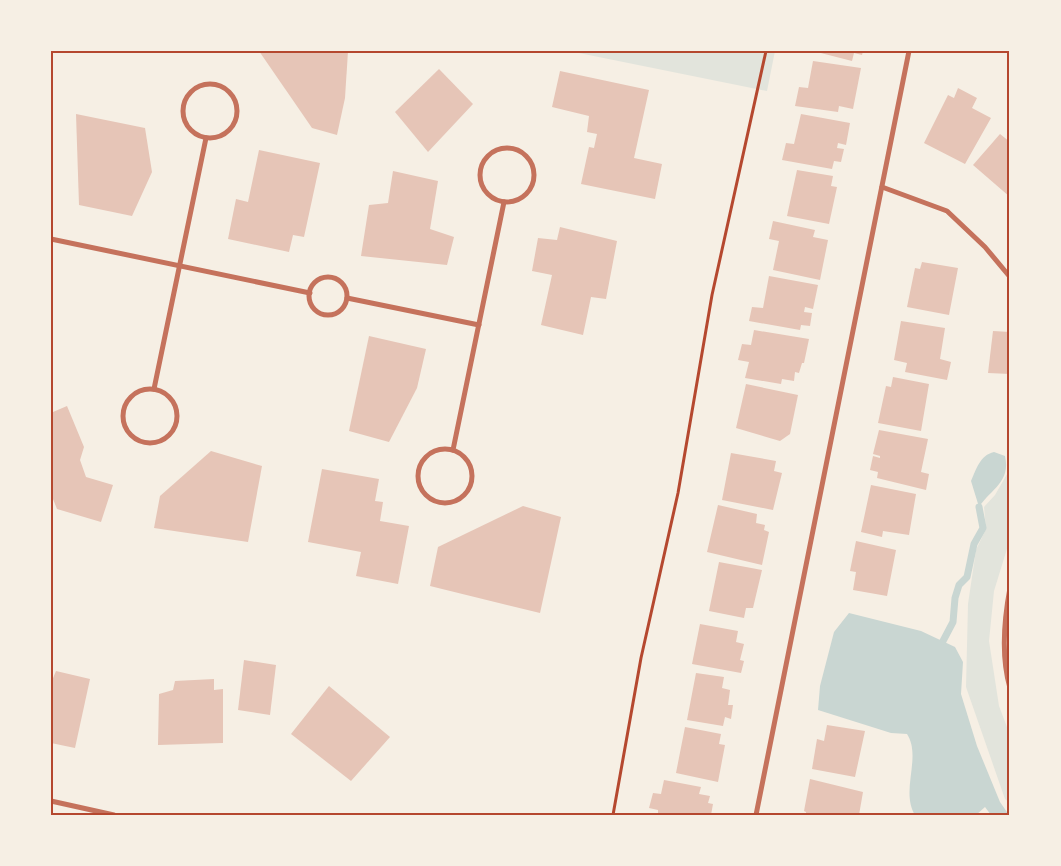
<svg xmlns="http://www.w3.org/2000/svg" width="1061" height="866" font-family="Poppins,sans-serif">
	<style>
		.green { fill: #e2e4dc }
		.water { fill: #c9d6d2 }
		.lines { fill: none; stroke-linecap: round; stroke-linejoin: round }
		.stream { stroke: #c9d6d2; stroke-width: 7 }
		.building { fill: #e6c5b7 }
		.path { stroke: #b5482f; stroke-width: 3 }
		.minor { stroke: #c5725c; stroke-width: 5 }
		.neatline { fill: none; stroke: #b5482f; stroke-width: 2 }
	</style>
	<rect width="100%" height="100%" fill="#f6efe4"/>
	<g class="green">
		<path d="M569,51h206l-8,40z"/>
		<path d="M1010,469v70l-16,52 -5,50 10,65 11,29v68l-5,-4 -39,-112 2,-83 8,-54 10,-21 -2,-22 11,-12z"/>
	</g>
	<g class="water">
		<path d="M994,452l11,4c6,26 -14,33 -26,51l-8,-26c5,-11 9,-26 23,-29z"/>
		<path d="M849,613l72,18 34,16 8,15 -2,32 16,52 23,56 9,13h-18l-6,-8 -9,8h-61c-15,-24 7,-58 -8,-81l-16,-1 -73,-23 2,-24 14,-54z"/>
	</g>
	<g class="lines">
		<path class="stream" d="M943,641l10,-19 2,-24 4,-13 8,-8 7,-33 9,-16 -4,-21"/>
	</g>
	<g class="building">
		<path d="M259,51h89l-3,47 -8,37 -25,-7z"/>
		<path d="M813,51h50l-1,4 -8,-2 -2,8z"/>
		<path d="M813,61l48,7 -8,41 -14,-3 -1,6 -43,-6 4,-19 9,1z"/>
		<path d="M439,69l34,35 -45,48 -33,-40z"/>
		<path d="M560,71l89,19 -15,68 28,6 -7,35 -74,-15 8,-37 5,1 3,-14 -10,-2 2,-16 -37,-9z"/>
		<path d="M958,88l19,10 -5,10 19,10 -26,46 -41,-21 24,-48 6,3z"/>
		<path d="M76,114l69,14 7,44 -20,44 -53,-11z"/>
		<path d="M801,114l49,9 -4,22 -8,-2 -1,5 7,1 -3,13 -7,-1 -2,8 -50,-9 4,-17 8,1z"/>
		<path d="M1000,134l10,8v55l-37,-32z"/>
		<path d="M259,150l61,13 -16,74 -11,-2 -4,17 -61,-13 8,-40 12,3z"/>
		<path d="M797,170l36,6 -2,10 6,1 -8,37 -42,-8z"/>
		<path d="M393,171l45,10 -8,48 24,8 -7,28 -86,-9 8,-51 19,-2z"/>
		<path d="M773,221l42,9 -2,7 15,3 -8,40 -47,-10 6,-29 -10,-2z"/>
		<path d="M560,227l57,14 -11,58 -15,-2 -8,38 -42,-10 11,-50 -20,-4 6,-33 19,2z"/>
		<path d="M922,262l36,6 -9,47 -42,-8 8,-39 5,1z"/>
		<path d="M769,276l49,9 -5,24 -8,-2 -1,5 8,1 -2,13 -9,-1 -1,5 -51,-9 3,-14 11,1z"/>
		<path d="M901,321l44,7 -5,31 11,3 -4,18 -42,-8 2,-9 -13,-3z"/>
		<path d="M754,330l55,9 -5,24h-2l-3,10 -4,-1 -1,9 -12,-2 -1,5 -36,-6 4,-16 -11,-2 4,-16 9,1z"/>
		<path d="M993,331l17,1v42l-22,-1z"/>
		<path d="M369,336l57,13 -9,39 -28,54 -40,-11z"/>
		<path d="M893,377l36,7 -8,47 -43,-8 8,-37 5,1z"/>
		<path d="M746,384l52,11 -8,39 -10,7 -44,-13z"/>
		<path d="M67,406l17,41 -4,13 6,17 27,8 -12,37 -44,-13 -6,-15v-76l2,-6z"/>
		<path d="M879,430l49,9 -7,33 8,2 -3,16 -49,-12 1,-6 -8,-2 3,-14 7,2v-2l-7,-2z"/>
		<path d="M211,451l51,15 -14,76 -94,-14 6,-32z"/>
		<path d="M731,453l45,8 -2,10 8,2 -9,37 -51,-10z"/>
		<path d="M322,469l57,10 -4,22 8,1 -3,19 29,5 -11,58 -42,-8 5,-24 -53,-10z"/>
		<path d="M871,485l45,9 -7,41 -26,-4 -1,6 -21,-5z"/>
		<path d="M718,505l39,9 -1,9 9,2 -1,5 5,2 -7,33 -55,-13z"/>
		<path d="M523,506l38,11 -21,96 -110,-27 8,-39z"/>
		<path d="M856,541l40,9 -9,46 -34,-6 3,-18 -6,-1z"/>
		<path d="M719,562l43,8 -9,38h-7l-2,10 -35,-7z"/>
		<path d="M700,624l38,7 -2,11 8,2 -4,16 4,1 -3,12 -49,-9z"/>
		<path d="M244,660l32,5 -6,50 -32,-5z"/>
		<path d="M56,671l34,8 -15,69 -24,-5v-60z"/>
		<path d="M696,673l28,4 -2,11 8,2 -2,15h5l-2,14 -6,-2 -2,9 -36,-6z"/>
		<path d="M214,679v11l9,-1v54l-65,2 1,-51 14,-4 2,-9z"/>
		<path d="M329,686l61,51 -39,44 -60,-47z"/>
		<path d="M827,725l38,6 -10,46 -43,-8 5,-30 7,2z"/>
		<path d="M685,727l36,7 -2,10 6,1 -7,37 -42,-9z"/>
		<path d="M810,779l53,13 -4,23h-53v-3l-2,-1z"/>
		<path d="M664,780l37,7 -2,7 11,2 -2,7 5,1 -2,11h-53v-5l-9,-2 4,-15 8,1z"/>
	</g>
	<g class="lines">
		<path class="path" d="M613,815l28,-157 37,-165 34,-198 54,-244"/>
		<g class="minor">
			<circle cx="210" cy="111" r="27"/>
			<circle cx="507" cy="175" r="27"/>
			<path d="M882,187l65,24 38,36 25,30"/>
			<path d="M51,239l259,54"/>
			<circle cx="328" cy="296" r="19"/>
			<path d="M347,298l132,27"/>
			<path d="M154,389l52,-251"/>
			<circle cx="150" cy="416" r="27"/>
			<circle cx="445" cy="476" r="27"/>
			<path d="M453,450l51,-248"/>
			<path d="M1010,588c-6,32 -9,69 0,100"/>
			<path d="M51,801l63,14"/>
			<path d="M756,815l153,-764"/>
		</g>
	</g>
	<rect width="1061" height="866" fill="none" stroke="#f6efe4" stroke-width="105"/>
	<rect x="52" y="52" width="956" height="762" class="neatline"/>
</svg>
